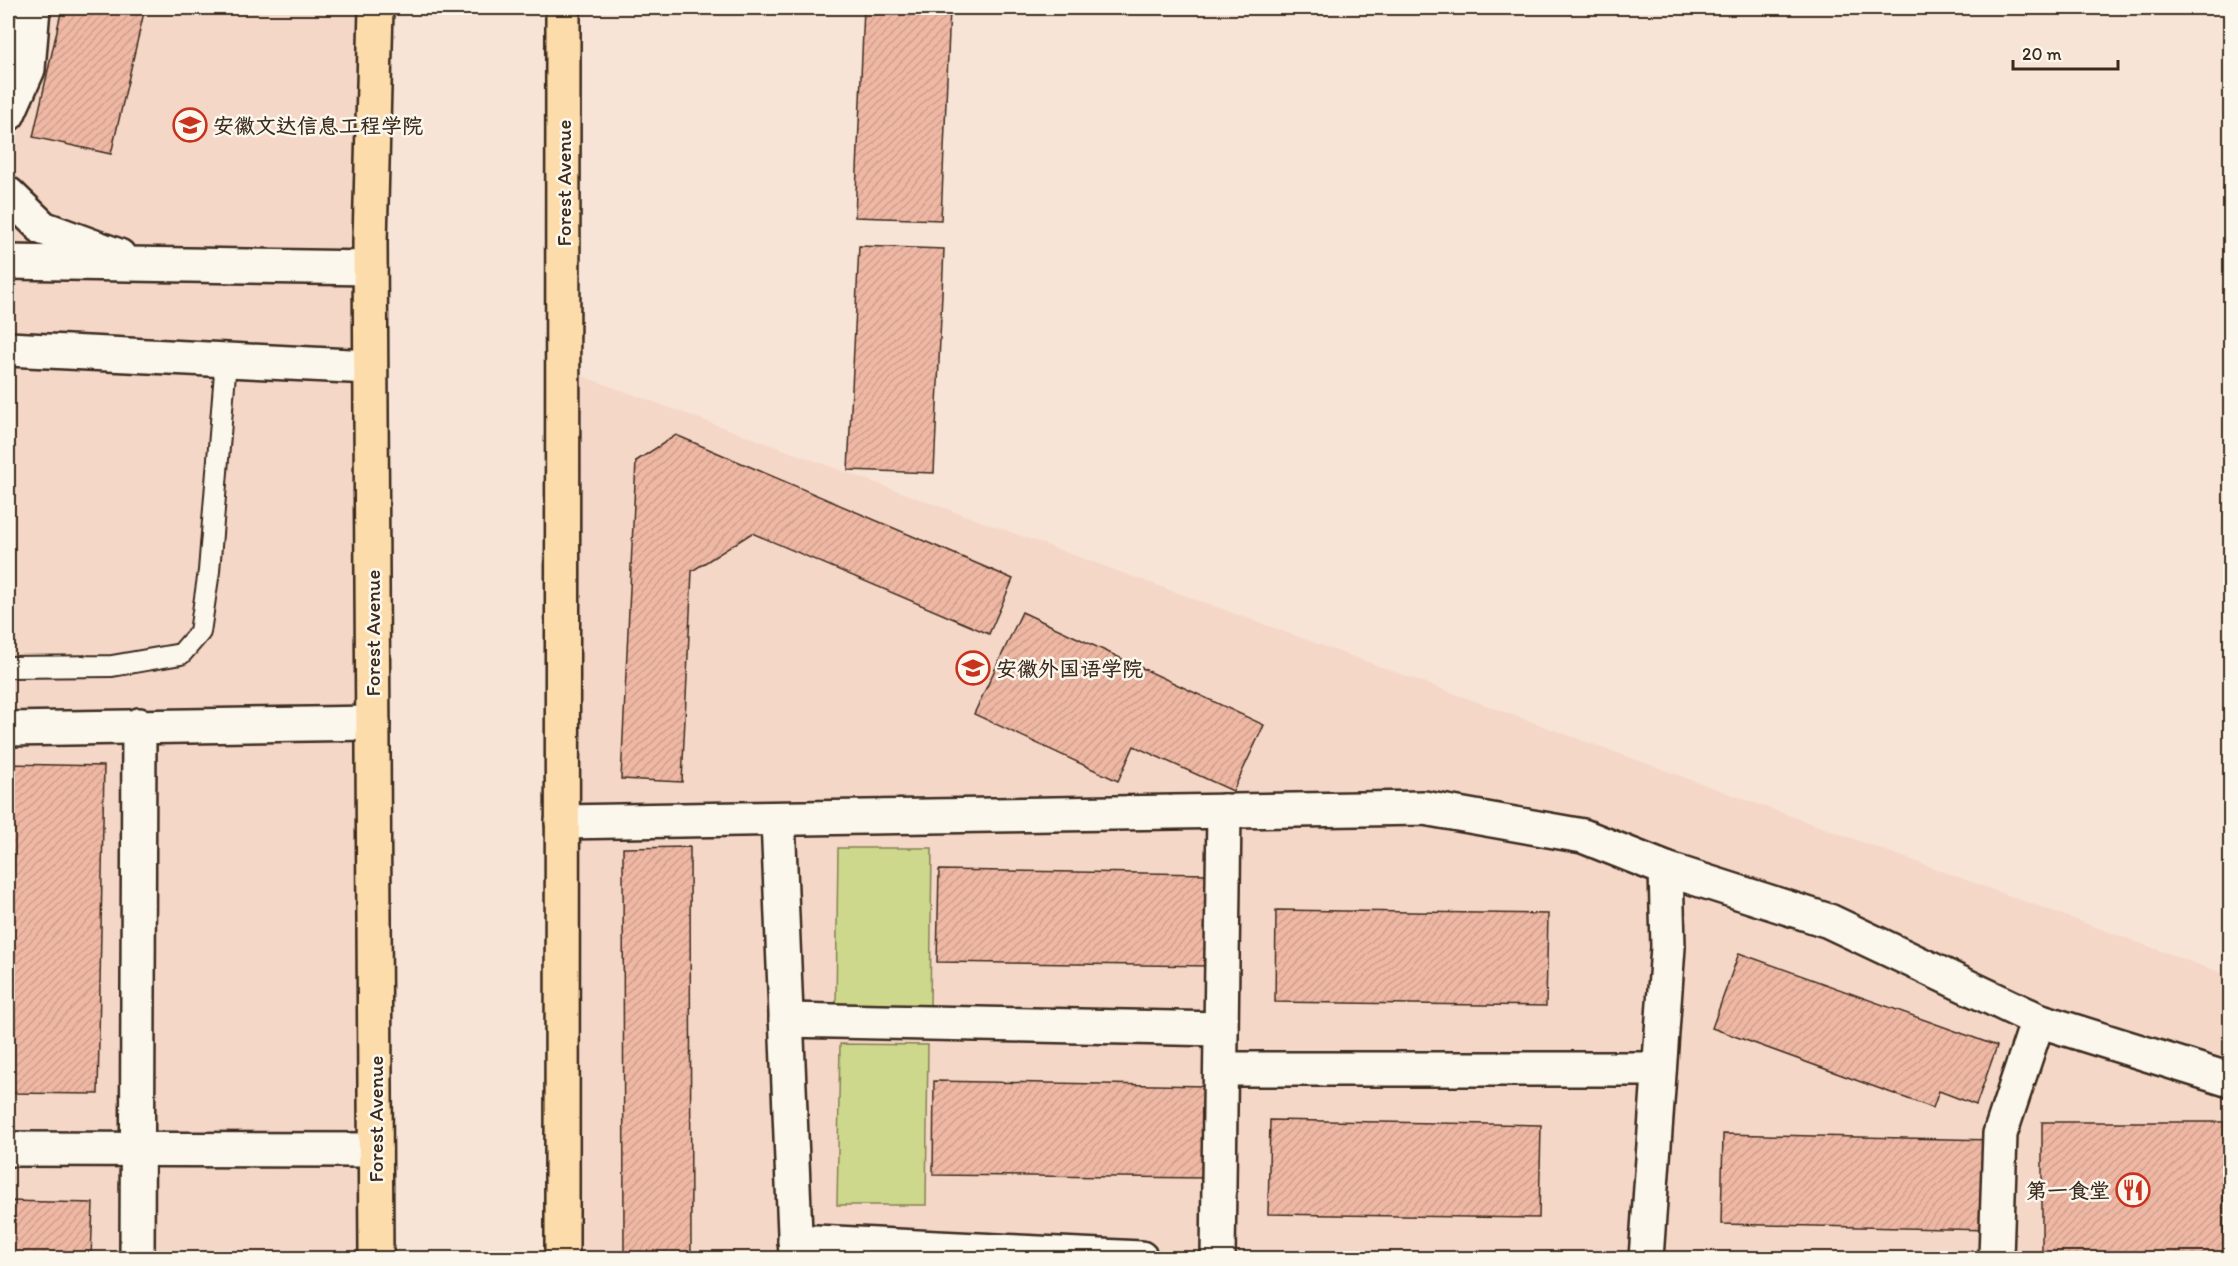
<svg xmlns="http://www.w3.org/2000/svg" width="2238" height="1266" font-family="Itim,'LXGW WenKai TC',sans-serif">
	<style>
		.built { fill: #f5d7c7 }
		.pitch { fill: #cdd88c; stroke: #848155; stroke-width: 1.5 }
		.building { fill: url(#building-hatch); stroke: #3b2a1e; stroke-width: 1.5 }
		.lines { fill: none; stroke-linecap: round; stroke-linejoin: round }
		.service-casing { stroke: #3b2a1e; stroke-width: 24 }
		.minor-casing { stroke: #3b2a1e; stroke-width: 38 }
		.primary-casing { stroke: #3b2a1e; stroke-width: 38 }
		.service { stroke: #fbf7ec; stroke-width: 20 }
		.minor { stroke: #fbf7ec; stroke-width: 33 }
		.primary { stroke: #fddcac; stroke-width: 33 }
		.labels { text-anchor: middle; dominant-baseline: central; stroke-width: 5; stroke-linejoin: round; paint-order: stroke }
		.poi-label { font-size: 21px; font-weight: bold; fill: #3b2a1e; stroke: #fbf7ec; text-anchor: start }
		.street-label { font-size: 21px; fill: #3b2a1e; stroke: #fbf7ec }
	</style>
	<defs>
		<pattern id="building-hatch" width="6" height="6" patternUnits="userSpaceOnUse" patternTransform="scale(1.5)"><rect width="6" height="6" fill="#efb8a4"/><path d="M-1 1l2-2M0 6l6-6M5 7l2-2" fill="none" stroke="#ce9e8d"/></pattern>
	</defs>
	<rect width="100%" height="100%" fill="#f7e4d6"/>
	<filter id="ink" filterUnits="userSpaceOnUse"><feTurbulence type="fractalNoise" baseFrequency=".0167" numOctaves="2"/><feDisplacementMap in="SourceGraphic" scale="12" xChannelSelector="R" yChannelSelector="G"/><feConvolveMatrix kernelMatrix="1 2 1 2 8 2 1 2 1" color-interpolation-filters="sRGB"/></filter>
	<g filter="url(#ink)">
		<g class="built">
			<rect x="8" y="8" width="368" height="1250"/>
			<path d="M563,369l1667,607v282h-1668z"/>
		</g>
		<g class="pitch">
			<path d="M838,848h94l-2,162 -94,-1z"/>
			<path d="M840,1044l88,1 -2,160h-89z"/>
		</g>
		<g class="building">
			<path d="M62,8h83l-34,146 -78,-17z"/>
			<path d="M864,8h86l-9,212 -86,-3z"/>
			<path d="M859,246l85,3 -10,224 -86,-3z"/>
			<path d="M676,435l337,144 -24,55 -237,-101 -60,38 -10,211 -61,-3 15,-318z"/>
			<path d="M1022,612l242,113 -31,66 -99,-45 -16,35 -144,-67z"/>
			<path d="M8,764l96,2 -6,328 -90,-1z"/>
			<path d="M690,847l1,411h-67l-1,-410z"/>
			<path d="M939,870l272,4 -2,92 -272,-4z"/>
			<path d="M1276,910l272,4 -2,92 -271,-4z"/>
			<path d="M1739,953l258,93 -21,59 -37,-14 -6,17 -221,-80z"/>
			<path d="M934,1081l273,5 -2,92 -272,-3z"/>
			<path d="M1270,1120l271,5 -2,93 -271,-4z"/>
			<path d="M2042,1122h182l-1,136h-181z"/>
			<path d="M1723,1134l269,6 -3,90 -268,-6z"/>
			<path d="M8,1201l85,2 -2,55h-83z"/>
		</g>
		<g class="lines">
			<defs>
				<path id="service" d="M8,667l104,-1 69,-12 19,-22 9,-61 17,-211"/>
				<g id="minor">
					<path d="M8,114l20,-45 5,-61"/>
					<path d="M8,194l35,34 76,28"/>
					<path d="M8,262l362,6"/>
					<path d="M8,349l362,18"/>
					<path d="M8,729l365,-6"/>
					<path d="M778,819l18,439"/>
					<path d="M562,822l862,-14 159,28 83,33 2,78 -22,311"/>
					<path d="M1666,869l163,52 209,99 192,60"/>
					<path d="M786,1020l435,9"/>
					<path d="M1221,1069h438"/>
					<path d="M8,1149l367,1"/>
					<path d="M795,1241l346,17"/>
					<path d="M137,1258l2,-533"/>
					<path d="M1218,1258l6,-447"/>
					<path d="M1996,1258l4,-124 38,-114"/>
				</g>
				<g id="primary">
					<path d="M376,1258l-6,-1016 6,-234"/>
					<path d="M562,1258l1,-1250"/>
				</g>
			</defs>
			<use href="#service" class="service-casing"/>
			<use href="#minor" class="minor-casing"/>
			<use href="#primary" class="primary-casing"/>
			<use href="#service" class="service"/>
			<use href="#minor" class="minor"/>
			<use href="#primary" class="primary"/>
		</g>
	</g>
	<defs>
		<symbol id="university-ring" viewBox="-11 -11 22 22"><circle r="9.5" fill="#fbf7ec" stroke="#c8321e" stroke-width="1.5"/><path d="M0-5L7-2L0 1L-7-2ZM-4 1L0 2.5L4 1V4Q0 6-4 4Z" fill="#c8321e"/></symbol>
		<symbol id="restaurant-ring" viewBox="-11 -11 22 22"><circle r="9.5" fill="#fbf7ec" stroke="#c8321e" stroke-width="1.5"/><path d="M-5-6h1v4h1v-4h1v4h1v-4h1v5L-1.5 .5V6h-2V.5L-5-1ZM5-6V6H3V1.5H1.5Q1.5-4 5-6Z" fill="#c8321e"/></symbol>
	</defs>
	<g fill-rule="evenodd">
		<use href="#university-ring" x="171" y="106" width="38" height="38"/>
		<use href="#university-ring" x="954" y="649" width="38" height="38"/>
		<use href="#restaurant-ring" x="2114" y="1171" width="38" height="38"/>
	</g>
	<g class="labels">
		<g class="poi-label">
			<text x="213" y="125">安徽文达信息工程学院</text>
			<text x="996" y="668">安徽外国语学院</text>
			<text x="2110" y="1190" text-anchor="end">第一食堂</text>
		</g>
		<g class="street-label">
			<text transform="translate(563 183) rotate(-90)">Forest Avenue</text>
			<text transform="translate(372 633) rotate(-90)">Forest Avenue</text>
			<text transform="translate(375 1119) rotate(-90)">Forest Avenue</text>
		</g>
	</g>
	<rect width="2238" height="1266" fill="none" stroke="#fbf7ec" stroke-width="30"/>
	<rect x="15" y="15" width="2208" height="1236" fill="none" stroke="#3b2a1e" stroke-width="2" filter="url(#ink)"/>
	<path d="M2013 60v9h105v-9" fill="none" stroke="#3b2a1e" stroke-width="3"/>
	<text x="2022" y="60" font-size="18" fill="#3b2a1e" stroke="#fbf7ec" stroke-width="4.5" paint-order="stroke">20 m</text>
</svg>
